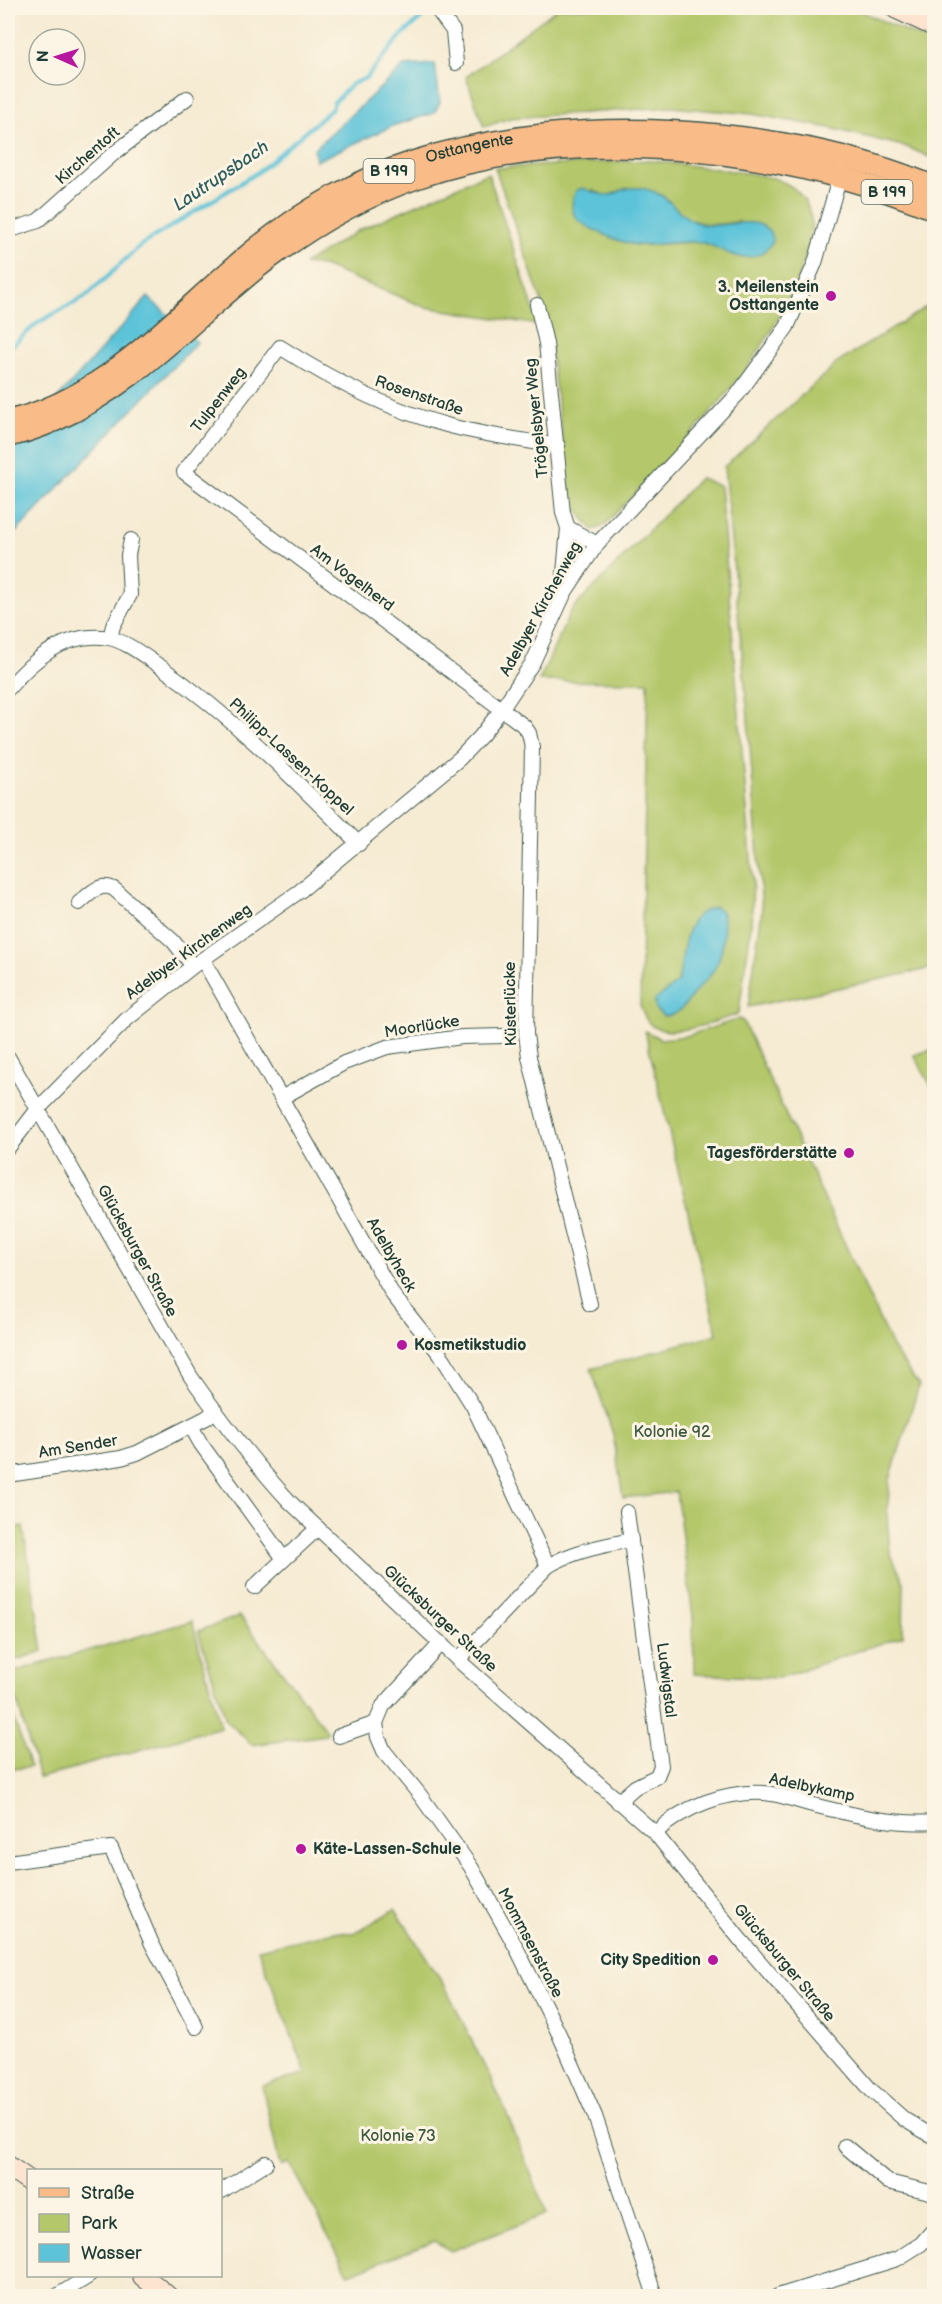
<svg xmlns="http://www.w3.org/2000/svg" width="942" height="2304" font-family="'Balsamiq Sans',sans-serif">
	<style>
		.green { fill: #b4c76a; stroke: #6a824f; stroke-width: 1.5; fill-rule: evenodd }
		.water { fill: #5cc3d9; stroke: #3e8086; stroke-width: 1.5 }
		.lines { fill: none; stroke-linecap: round; stroke-linejoin: round }
		.stream { stroke: #5cc3d9; stroke-width: 4 }
		.street-casing { stroke: #3f574c; stroke-width: 16 }
		.secondary-casing { stroke: #3f574c; stroke-width: 22 }
		.primary-casing { stroke: #3f574c; stroke-width: 24 }
		.street { stroke: #fff; stroke-width: 14 }
		.secondary { stroke: #fde4d0; stroke-width: 20 }
		.primary { stroke: #f9bc89; stroke-width: 21 }
		.poi-dot { fill: #b5179e; stroke: #fcf5e5; stroke-width: 2 }
		.labels { text-anchor: middle; dominant-baseline: central; stroke-width: 6; stroke-linejoin: round; paint-order: stroke }
		.shield { fill: #fcf5e5; stroke: #617469; stroke-width: 1.5 }
		.shield-label { font-size: 15px; font-weight: bold; fill: #1f3d34 }
		.street-label { font-size: 16px; fill: #1f3d34; stroke: #fcf5e5 }
		.poi-label { font-size: 16px; font-weight: bold; fill: #1f3d34; stroke: #fcf5e5; text-anchor: end }
		.park-label { font-size: 16px; fill: #3d593f; stroke: #fcf5e5 }
		.water-label { font-size: 18px; font-style: italic; fill: #2e5e5d; stroke: #fcf5e5 }
	</style>
	<rect width="100%" height="100%" fill="#fcf5e5"/>
	<filter id="ink" filterUnits="userSpaceOnUse"><feTurbulence type="fractalNoise" baseFrequency=".0167" numOctaves="2"/><feDisplacementMap in="SourceGraphic" scale="12" xChannelSelector="R" yChannelSelector="G"/><feConvolveMatrix kernelMatrix="1 2 1 2 8 2 1 2 1" color-interpolation-filters="sRGB"/></filter>
	<filter id="wash" filterUnits="userSpaceOnUse"><feTurbulence type="fractalNoise" baseFrequency=".008" numOctaves="4" result="noise"/><feDisplacementMap in="SourceGraphic" scale="24" xChannelSelector="R" yChannelSelector="G"/><feGaussianBlur stdDeviation="1.35" result="paint"/><feColorMatrix in="noise" values="0 0 0 0 0 0 0 0 0 0 0 0 0 0 0 0 0 1.4 0 .05"/><feComposite in="paint" operator="in"/></filter>
	<g filter="url(#wash)">
		<rect width="100%" height="100%" fill="#f6ebd3"/>
		<g class="green">
			<path d="M558,8h296l80,36v115l-27,-12 -77,-19 -78,-14 -81,-7 -161,11 -26,9 -18,-50z"/>
			<path d="M647,160c42,6 85,9 126,18 7,2 19,8 24,13 22,23 15,50 5,76 -37,104 -125,180 -198,259l-11,4 -22,-27 -24,-177 -5,-23 -47,-135zM625,189c11,2 29,1 38,7 6,4 11,12 17,17 18,14 38,13 60,8l-31,23 -13,-2 -58,3 -46,-55 15,6z"/>
			<path d="M488,173l51,152 -114,-18 -102,-41 -19,-2 55,-34z"/>
			<path d="M934,302v666l-186,39 14,-97 -15,-204 -23,-239 113,-104z"/>
			<path d="M700,478l20,8 33,396 -2,45 -12,84 -3,4c-21,6 -72,28 -88,7 -3,-4 -6,-12 -8,-17l8,-323 -109,-1 32,-70z"/>
			<path d="M739,1019l4,2 149,326 27,39 -29,93 -3,36 3,37 14,31 -1,53 -124,42 -85,-4 -1,-57 -17,-125 -53,6 -10,-64 -22,-65 126,-35 -72,-303 16,8 25,-3z"/>
			<path d="M934,1049v42l-20,-36z"/>
			<path d="M23,1526l20,125 -35,12v-135z"/>
			<path d="M240,1616l87,115 -1,4 -74,10 -26,-25 -28,-89z"/>
			<path d="M192,1621l29,106 -182,51 -30,-105z"/>
			<path d="M8,1700l22,67 -17,2 -5,-3z"/>
			<path d="M395,1909l50,77 57,116 45,112 -96,37 -17,-10 -85,33 -60,-111 -9,3 -18,-80 44,-13 -48,-124 76,-17 21,1z"/>
		</g>
		<g class="water">
			<path d="M435,64l5,38 -6,11 -39,12 -79,36 -2,-12 90,-83z"/>
			<path d="M582,188c8,2 18,8 27,7 4,0 9,-3 13,-5 8,-3 19,-3 27,0 24,6 30,32 59,35 20,2 59,-14 65,16 -5,9 -15,16 -26,16 -17,2 -31,-13 -48,-15 -20,-2 -41,4 -61,3 -12,-1 -24,-6 -35,-11 -21,-9 -39,-17 -27,-43z"/>
			<path d="M148,297l49,45 -181,190h-5l-3,-3v-75z"/>
			<path d="M715,907l7,5c3,17 2,44 -9,59 -5,8 -12,14 -18,21 -10,12 -15,24 -32,24l-7,-6 -2,-9 24,-19c7,-28 2,-67 37,-75z"/>
		</g>
		<g class="lines">
			<path class="stream" d="M8,349l31,-27 46,-25 56,-52 117,-73 74,-63 2,-7 18,-18 14,-6 36,-43 31,-27"/>
		</g>
	</g>
	<g filter="url(#ink)">
		<g class="lines">
			<defs>
				<g id="street">
					<path d="M436,8l17,23 3,32"/>
					<path d="M8,226l9,2 21,-7 75,-67 74,-56"/>
					<path d="M537,305l9,38 17,170 5,15 -5,57 2,7"/>
					<path d="M558,446c-36,-6 -73,-11 -108,-20 -61,-16 -117,-45 -170,-79l-96,125 340,254 5,7 3,14 -6,287 3,23 61,247"/>
					<path d="M568,528l29,16"/>
					<path d="M110,638l3,-12 17,-31 -2,-40 3,-15"/>
					<path d="M8,689c24,-29 59,-59 101,-51 19,4 36,19 52,29 74,52 134,113 198,177"/>
					<path d="M79,903c12,-10 20,-21 35,-14l59,52 20,25"/>
					<path d="M203,960l190,335 50,63 30,48 75,160"/>
					<path d="M8,1057l183,320c31,44 63,86 99,125l168,158 197,173 84,105 132,152 34,30 29,17"/>
					<path d="M283,1097l61,-34 43,-16 75,-10 42,-1"/>
					<path d="M8,1148l30,-39 89,-90 66,-53 107,-75 160,-133 21,-22 20,-26 32,-48 32,-70 32,-48 141,-150 49,-67 28,-64 26,-91"/>
					<path d="M191,1426l10,18 83,115"/>
					<path d="M8,1475l113,-17 16,-5 69,-35 9,-7"/>
					<path d="M254,1587l64,-59"/>
					<path d="M441,1643l-58,63 -7,17 2,14 6,14 36,44 51,72 45,80 43,87 36,82 60,180"/>
					<path d="M458,1660l90,-94c25,-15 54,-20 83,-26"/>
					<path d="M339,1736l37,-13"/>
					<path d="M618,1802l17,-15 22,-11 4,-10 -34,-254"/>
					<path d="M655,1833c29,-27 70,-42 109,-40 16,1 33,8 49,12 40,10 80,20 121,17"/>
					<path d="M8,1862l103,-14 41,96 44,83"/>
					<path d="M845,2146l43,36 46,11"/>
					<path d="M220,2192l46,-29"/>
					<path d="M57,2296l32,-20"/>
					<path d="M778,2296l119,-37 24,-15 13,-15"/>
				</g>
				<g id="secondary">
					<path d="M895,8l39,18"/>
					<path d="M8,2166l20,14"/>
					<path d="M143,2276l24,20"/>
				</g>
				<g id="primary">
					<path id="s1" d="M8,421c101,-22 171,-111 249,-173 45,-37 100,-68 156,-86 156,-51 371,-38 521,25"/>
					<path d="M8,436c17,-3 32,-9 48,-16 82,-36 140,-106 211,-160 46,-35 97,-64 152,-83 159,-54 362,-30 515,32"/>
				</g>
			</defs>
			<use href="#street" class="street-casing"/>
			<use href="#secondary" class="secondary-casing"/>
			<use href="#primary" class="primary-casing"/>
			<use href="#street" class="street"/>
			<use href="#secondary" class="secondary"/>
			<use href="#primary" class="primary"/>
		</g>
	</g>
	<g class="poi-dot">
		<circle cx="831" cy="296" r="6"/>
		<circle cx="849" cy="1153" r="6"/>
		<circle cx="402" cy="1345" r="6"/>
		<circle cx="301" cy="1849" r="6"/>
		<circle cx="713" cy="1960" r="6"/>
	</g>
	<g class="labels">
		<g class="shield">
			<rect x="363.5" y="159" width="51" height="24" rx="4.5"/>
			<rect x="861.5" y="180" width="51" height="24" rx="4.5"/>
		</g>
		<g class="shield-label">
			<text x="389" y="171">B 199</text>
			<text x="887" y="192">B 199</text>
		</g>
		<g class="street-label">
			<text stroke="none"><textPath href="#s1" startOffset="544">Osttangente</textPath></text>
			<text transform="translate(88 156) rotate(-41)">Kirchentoft</text>
			<text transform="translate(419 396) rotate(19)">Rosenstraße</text>
			<text transform="translate(219 400) rotate(-52)">Tulpenweg</text>
			<text transform="translate(537 418) rotate(-96)">Trögelsbyer Weg</text>
			<text transform="translate(352 578) rotate(37)">Am Vogelherd</text>
			<text transform="translate(541 609) rotate(-61)">Adelbyer Kirchenweg</text>
			<text transform="translate(291 757) rotate(43)">Philipp-Lassen-Koppel</text>
			<text transform="translate(189 952) rotate(-36)">Adelbyer Kirchenweg</text>
			<text transform="translate(511 1004) rotate(-91)">Küsterlücke</text>
			<text transform="translate(422 1027) rotate(-9)">Moorlücke</text>
			<text transform="translate(137 1251) rotate(61)">Glücksburger Straße</text>
			<text transform="translate(391 1255) rotate(60)">Adelbyheck</text>
			<text transform="translate(78 1447) rotate(-9)">Am Sender</text>
			<text transform="translate(440 1619) rotate(43)">Glücksburger Straße</text>
			<text transform="translate(666 1680) rotate(83)">Ludwigstal</text>
			<text transform="translate(812 1788) rotate(12)">Adelbykamp</text>
			<text transform="translate(530 1943) rotate(62)">Mommsenstraße</text>
			<text transform="translate(784 1963) rotate(50)">Glücksburger Straße</text>
		</g>
		<g class="poi-label">
			<text x="819" y="287">3. Meilenstein<tspan x="819" dy="18">Osttangente</tspan></text>
			<text x="837" y="1153">Tagesförderstätte</text>
			<text x="414" y="1345" text-anchor="start">Kosmetikstudio</text>
			<text x="313" y="1849" text-anchor="start">Käte-Lassen-Schule</text>
			<text x="701" y="1960">City Spedition</text>
		</g>
		<g class="park-label">
			<text x="672" y="1432">Kolonie 92</text>
			<text x="398" y="2136">Kolonie 73</text>
		</g>
		<g class="water-label">
			<text transform="translate(221 176) rotate(-34)">Lautrupsbach</text>
		</g>
	</g>
	<rect width="942" height="2304" fill="none" stroke="#fcf5e5" stroke-width="30"/>
	<rect x="27" y="2169" width="195" height="108" fill="#fcf5e5" stroke="#a4ab9e" stroke-width="1.5"/>
	<rect x="39" y="2188" width="30" height="9" fill="#f9bc89" stroke="#a4ab9e" stroke-width="1.5"/>
	<text x="81" y="2199" font-size="18" fill="#1f3d34">Straße</text>
	<rect x="39" y="2214" width="30" height="18" fill="#b4c76a" stroke="#a4ab9e" stroke-width="1.5"/>
	<text x="81" y="2229" font-size="18" fill="#1f3d34">Park</text>
	<rect x="39" y="2244" width="30" height="18" fill="#5cc3d9" stroke="#a4ab9e" stroke-width="1.5"/>
	<text x="81" y="2259" font-size="18" fill="#1f3d34">Wasser</text>
	<g transform="translate(57 57) rotate(273)"><circle r="28" fill="#fcf5e5" stroke="#a4ab9e" stroke-width="1.5"/>
	<path d="M0-4.5L10 22L0 15L-10 22Z" fill="#b5179e"/>
	<text y="-9" font-size="16" font-weight="bold" text-anchor="middle" fill="#1f3d34">N</text>
	</g>
</svg>
